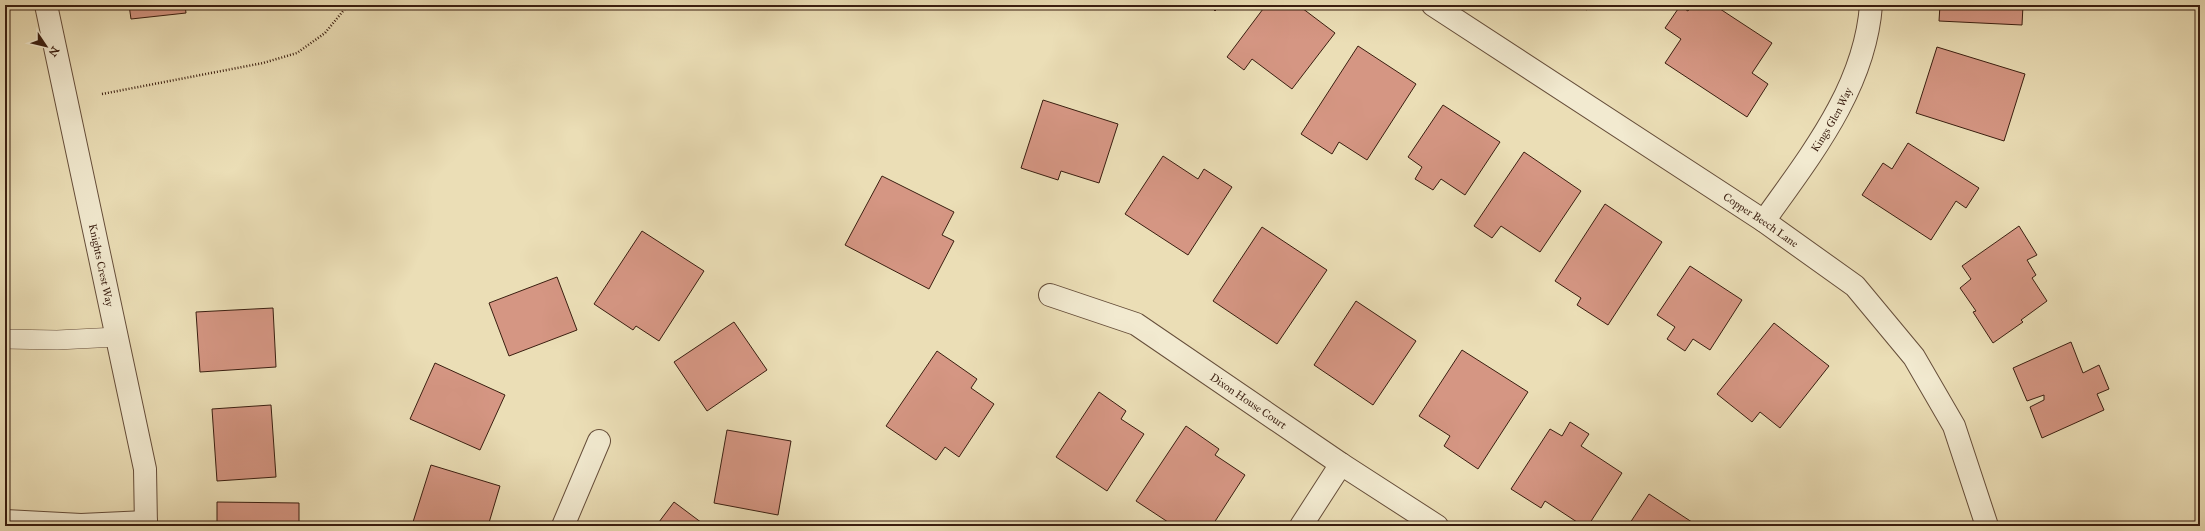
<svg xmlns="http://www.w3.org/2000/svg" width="2205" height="531" font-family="'IM FELL Great Primer',serif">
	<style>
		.building { fill: #d59683; stroke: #3a1e10 }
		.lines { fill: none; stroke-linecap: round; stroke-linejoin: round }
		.lane-casing { stroke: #664e3a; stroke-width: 20 }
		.street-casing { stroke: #664e3a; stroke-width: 24 }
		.path { stroke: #3a1e10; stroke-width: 2.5; stroke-dasharray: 1 2; stroke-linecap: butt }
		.lane { stroke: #f2ead0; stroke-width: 19 }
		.street { stroke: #f2ead0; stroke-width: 22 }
		.labels { text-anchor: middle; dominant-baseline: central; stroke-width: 3.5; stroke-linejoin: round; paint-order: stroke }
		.street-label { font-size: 11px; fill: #3a1e10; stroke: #f2ead0 }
	</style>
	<rect width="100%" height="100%" fill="#ebdeb6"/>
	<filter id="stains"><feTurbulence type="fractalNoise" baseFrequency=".005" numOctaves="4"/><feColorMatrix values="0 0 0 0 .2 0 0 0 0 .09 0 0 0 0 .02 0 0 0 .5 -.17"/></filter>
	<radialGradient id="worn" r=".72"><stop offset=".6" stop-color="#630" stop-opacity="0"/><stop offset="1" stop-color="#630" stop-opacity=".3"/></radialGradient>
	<g class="building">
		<path d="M129,5h56l1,8 -55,6z"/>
		<path d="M1209,5h12l-6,6z"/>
		<path d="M1266,5h32l37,28 -43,56 -40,-30 -8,11 -17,-13z"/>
		<path d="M1578,5h12l-3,5z"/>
		<path d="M1692,5h22l58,38 -20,30 16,11 -21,33 -82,-54 16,-24 -16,-11 15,-22 8,5z"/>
		<path d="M1940,5h83l-1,20 -83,-4z"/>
		<path d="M1358,46l58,38 -49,76 -28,-18 -7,12 -31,-20z"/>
		<path d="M1937,47l88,27 -21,67 -88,-28z"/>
		<path d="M1043,100l75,24 -19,59 -38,-12 -3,9 -37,-12z"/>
		<path d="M1443,105l57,37 -35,53 -24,-16 -8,11 -18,-11 7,-12 -14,-10z"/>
		<path d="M1908,143l71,45 -13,20 -10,-7 -25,39 -69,-45 21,-32 9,6z"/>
		<path d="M1524,152l57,39 -41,61 -39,-26 -9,12 -18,-12z"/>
		<path d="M1163,156l35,23 6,-10 28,18 -44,68 -63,-41z"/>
		<path d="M882,176l72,36 -12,23 12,6 -25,48 -84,-44z"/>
		<path d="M1605,204l57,38 -54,83 -31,-20 4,-7 -26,-17z"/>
		<path d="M2019,226l18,29 -10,5 9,15 -4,3 15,23 -26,19 2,2 -30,21 -20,-31 3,-1 -16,-23 11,-9 -9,-13z"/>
		<path d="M1262,227l65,43 -50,74 -64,-43z"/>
		<path d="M642,231l62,40 -45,70 -23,-15 -3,4 -39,-26z"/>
		<path d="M1690,266l52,34 -32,50 -17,-11 -8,12 -18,-12 8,-12 -18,-12z"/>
		<path d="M557,277l20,53 -68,26 -20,-53z"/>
		<path d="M1356,301l60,40 -43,64 -59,-40z"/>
		<path d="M273,308l3,59 -76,5 -4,-60z"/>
		<path d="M734,322l33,48 -60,41 -33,-49z"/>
		<path d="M1774,323l55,43 -49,62 -20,-16 -8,10 -35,-28z"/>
		<path d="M2071,342l12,31 16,-8 10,24 -12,5 7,16 -62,28 -12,-31 14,-7v-5l-17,6 -14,-33z"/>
		<path d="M1462,350l66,42 -50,77 -34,-23 6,-10 -31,-20z"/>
		<path d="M937,351l40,28 -6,9 23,16 -35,53 -14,-10 -9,13 -50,-34z"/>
		<path d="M435,363l70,32 -25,55 -70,-31z"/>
		<path d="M1099,392l27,19 -5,8 23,15 -37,57 -51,-34z"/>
		<path d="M271,405l5,72 -59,4 -5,-72z"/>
		<path d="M1570,422l19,12 -8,12 41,27 -34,53h-5l-38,-25 -4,7 -30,-19 39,-60 12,7z"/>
		<path d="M1186,426l33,23 -4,6 30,20 -33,51h-38l-38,-25z"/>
		<path d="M727,430l64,11 -13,74 -64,-12z"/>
		<path d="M431,465l69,21 -12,40h-62l-13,-4z"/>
		<path d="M1649,494l49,32h-70z"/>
		<path d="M217,502l82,1v23h-82z"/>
		<path d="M674,502l32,24h-50z"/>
	</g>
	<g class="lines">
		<defs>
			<path id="lane" d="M5,339l52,1 60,-3"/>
			<g id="street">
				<path id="s1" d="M46,5l99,464 1,57"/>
				<path id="s2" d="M1433,5l331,216 91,65 59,71 40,69 33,100"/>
				<path id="s3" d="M1764,221c46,-65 101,-133 107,-216"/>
				<path id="s4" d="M1050,295l86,29 205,140 96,62"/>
				<path d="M5,521l76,4 65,-3"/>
				<path d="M563,526l36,-85"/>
				<path d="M1301,526l40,-62"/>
			</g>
		</defs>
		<use href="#lane" class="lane-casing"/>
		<use href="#street" class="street-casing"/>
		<path class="path" d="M102,94l161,-31 34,-10 28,-20 23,-28"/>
		<use href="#lane" class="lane"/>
		<use href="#street" class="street"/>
	</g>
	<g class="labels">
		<g class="street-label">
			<text stroke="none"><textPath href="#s3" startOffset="122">Kings Glen Way</textPath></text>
			<text stroke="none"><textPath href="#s2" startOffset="392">Copper Beech Lane</textPath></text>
			<text stroke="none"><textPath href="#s1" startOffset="266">Knights Crest Way</textPath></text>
			<text stroke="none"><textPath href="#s4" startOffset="227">Dixon House Court</textPath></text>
		</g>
	</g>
	<rect width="2205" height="531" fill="none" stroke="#ebdeb6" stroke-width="20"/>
	<rect x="6" y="6" width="2193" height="519" fill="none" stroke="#3a1e10" stroke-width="2"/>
	<rect x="10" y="10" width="2185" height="511" fill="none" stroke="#3a1e10"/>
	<g transform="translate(46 46) rotate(125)" stroke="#f2ead0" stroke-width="3" paint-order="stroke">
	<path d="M0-3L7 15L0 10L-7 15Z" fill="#3a1e10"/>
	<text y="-6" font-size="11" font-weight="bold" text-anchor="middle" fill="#3a1e10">N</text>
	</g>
	<rect width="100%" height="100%" filter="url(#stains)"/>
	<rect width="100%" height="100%" fill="url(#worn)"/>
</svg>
